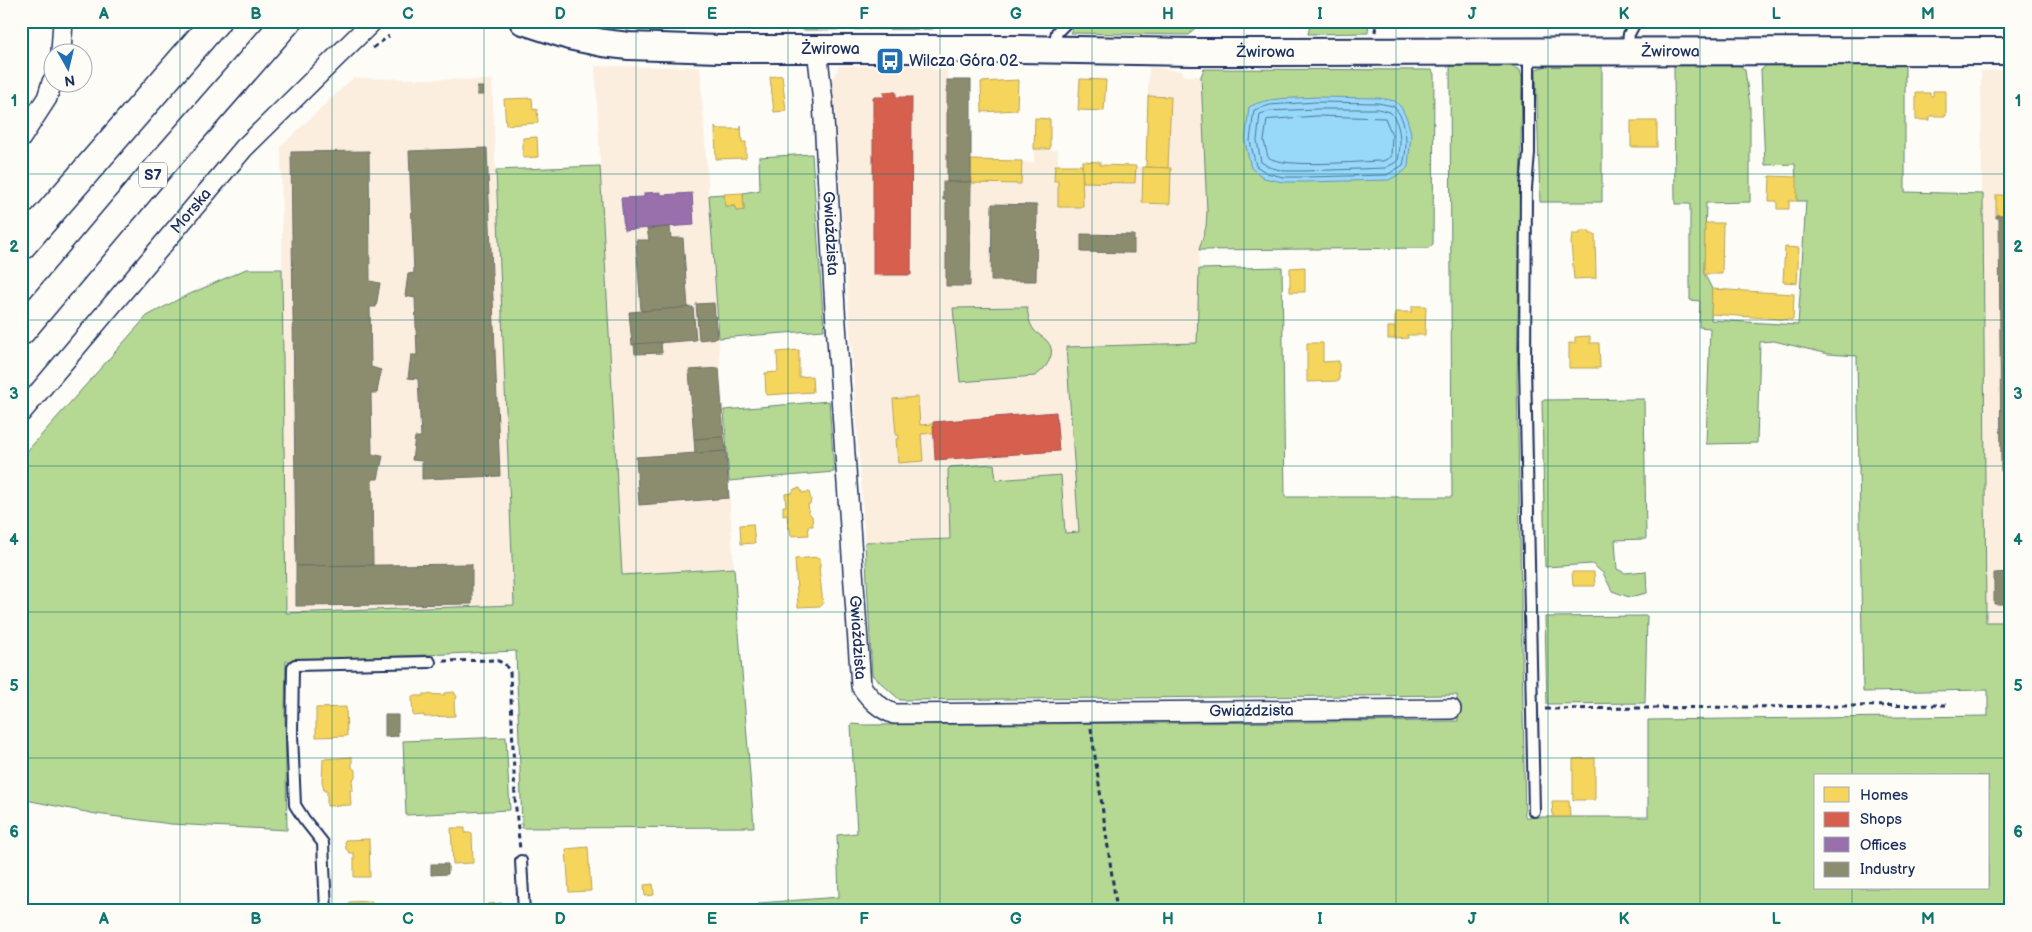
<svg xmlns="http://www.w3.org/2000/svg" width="2032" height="932" font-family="'Balsamiq Sans',sans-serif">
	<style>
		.built { fill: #fbeedf }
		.green { fill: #b5d892; stroke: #688478; fill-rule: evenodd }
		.water { fill: #98d8f9; stroke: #6694bb }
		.homes { fill: #f6d55c; stroke: #b4a35d }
		.shops { fill: #d6604d; stroke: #9e5152 }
		.offices { fill: #9970ab; stroke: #735c94 }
		.industry { fill: #8c8c6e; stroke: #6a7069 }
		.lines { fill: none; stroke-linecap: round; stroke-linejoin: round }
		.shore { stroke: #4d739c; stroke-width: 1 }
		.lane-casing { stroke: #1b2f5e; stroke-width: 14 }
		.street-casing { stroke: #1b2f5e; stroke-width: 22 }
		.secondary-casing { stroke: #1b2f5e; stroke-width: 30 }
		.highway-casing { stroke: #1b2f5e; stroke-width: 31 }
		.path { stroke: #1b2f5e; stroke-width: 3; stroke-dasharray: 5 4; stroke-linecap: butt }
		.lane { stroke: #fdfcf7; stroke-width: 10 }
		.street { stroke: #fdfcf7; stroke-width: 19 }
		.secondary { stroke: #fdfcf7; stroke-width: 26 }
		.highway { stroke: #fdfcf7; stroke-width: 28 }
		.grid { fill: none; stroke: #0f766e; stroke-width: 1; stroke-opacity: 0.55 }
		.labels { text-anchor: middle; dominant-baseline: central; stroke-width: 5; stroke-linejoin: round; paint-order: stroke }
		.shield { fill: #fdfcf7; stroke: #5f6c8c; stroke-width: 1 }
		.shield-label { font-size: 15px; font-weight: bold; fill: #1b2f5e }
		.street-label { font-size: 16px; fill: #1b2f5e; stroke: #fdfcf7 }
		.poi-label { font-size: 16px; fill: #1b2f5e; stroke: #fdfcf7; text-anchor: start }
		.neatline { fill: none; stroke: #0f766e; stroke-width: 2 }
		.grid-label { font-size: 16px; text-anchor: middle; font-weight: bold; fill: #0f766e }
	</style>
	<rect width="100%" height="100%" fill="#fdfcf7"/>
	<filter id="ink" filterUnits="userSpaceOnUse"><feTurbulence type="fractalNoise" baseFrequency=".02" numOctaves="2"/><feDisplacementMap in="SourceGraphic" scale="10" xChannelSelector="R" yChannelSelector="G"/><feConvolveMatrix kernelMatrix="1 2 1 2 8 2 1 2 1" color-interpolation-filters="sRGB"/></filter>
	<g filter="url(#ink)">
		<g class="built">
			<path d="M928,65l4,5h15l1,10h23v80l63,3v-14l24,1v15h24v-4l18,1v3l45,2 4,-100 33,4 2,5h17l6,135 -1,16 -7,23 -1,93 -128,58 9,131 -214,10 -30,-427 1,-1 -4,-34 7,-14z"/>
			<path d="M595,66l105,1 34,501 -112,7z"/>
			<path d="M2011,70v552h-25l-5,-551z"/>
			<path d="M353,78l139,2 22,525 -228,9 -5,-468z"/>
		</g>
		<g class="green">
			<path d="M809,21h131l-7,8 -131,1z"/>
			<path d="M1076,21h125l-12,14 -119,-2z"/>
			<path d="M1311,21h58l-1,12 -60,1z"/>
			<path d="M1770,62l135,3v127l78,2 3,428h25v289h-1251l-1,-8 80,-6 -2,-62 20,-2 -6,-109 14,1 593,-4 -1,-26 -557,5 -28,-25 -7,-133 85,-3 -2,-69 2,-3 44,-3 2,16 65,-5 4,58 14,-1 -13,-185 131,-4 2,-74 83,-2 3,230h167l-2,-431 57,-1 13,5 2,8 -5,302 8,437h123v-97l340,-4v-26l-125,2 -6,-336 -29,-2 -54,-13 -14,1 -3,101 -51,1 4,-116 -11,-1 1,-26 -10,-1v-96h-15l-1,-139h65l6,5 5,36v96l-44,1 -2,70 8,16 -1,31 87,5 8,-124h-9l-2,-37 -30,1 -4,-95zM1816,776h172v112h-172z"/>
			<path d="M1558,63l44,1v138h-62l-4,-133z"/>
			<path d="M1204,69l228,1 2,4 -1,170 -4,4 -230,2 7,-23 1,-16 -6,-135z"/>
			<path d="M812,154l12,176 -105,8 -10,-143 15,-1 1,12h10l1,5 8,-1 -1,-17 17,-3 -1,-33z"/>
			<path d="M600,166l22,409 112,-7 20,259 -232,1 -6,-177 -230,10 -1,49 2,120 -116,-6 -75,-10 -75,-15v-341l126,-142 34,-18 65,-29h36l4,344 228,-8 -18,-435z"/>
			<path d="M1027,307c1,8 2,16 7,23 3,4 8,6 12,10 13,12 0,29 -11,36l-75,6 -7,-74z"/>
			<path d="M1644,399l2,140 -31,1 2,29 8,4 21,-2 1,22 -18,4 -17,-6 -9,-18 -11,-9 -47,3 -3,-167z"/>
			<path d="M829,401l5,71 -105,9 -5,-71z"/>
			<path d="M1647,616l-2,87 -98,1 -2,-87z"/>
			<path d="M506,737l4,73 -104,5 -3,-74z"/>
		</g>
		<path class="water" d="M1317,97l62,1 16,3 6,6 6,12 4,14 -3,34 -5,5 -14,8 -85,2h-21l-19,-4 -13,-10 -6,-26 4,-35c20,-11 45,-8 68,-10z"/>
		<g class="homes">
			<path d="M616,21h13l-6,7z"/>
			<path d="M782,75l4,36 -12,1 -4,-35z"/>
			<path d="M1080,79l26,1 -2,31 -26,-1z"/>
			<path d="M1018,80l-1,30 -35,2 -1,-30z"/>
			<path d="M1933,91h13v25h-16v4h-14v-27h14v3h3z"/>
			<path d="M1148,96l23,1 -3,71 -22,-1z"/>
			<path d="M532,98l1,12 4,-1 1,14 -32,2 -2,-26z"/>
			<path d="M1035,118l15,1v30h-16z"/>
			<rect x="1631" y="121" width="26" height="26"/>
			<path d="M741,126l1,16h4v16l-30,1 -1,-32 1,2h25z"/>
			<path d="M537,137l1,20 -15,1v-20z"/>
			<path d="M971,160l51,1 -1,23 -50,-1z"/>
			<path d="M1082,161l18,1v3l36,1 -1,17 -52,-1z"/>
			<path d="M1055,165h27l1,42h-25v-26h-4z"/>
			<path d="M1143,167l28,1 -1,36 -28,-1z"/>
			<path d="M1770,176l27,1v24h-8v8h-12v-8h-8z"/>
			<path d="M743,193l1,17 -8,1 -1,-5h-10l-1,-12z"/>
			<rect x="1996" y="195" width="15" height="20"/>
			<path d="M1705,223h18l-1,51h-18z"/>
			<path d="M1580,231h10v3h5l1,44 -22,1 -3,-36 1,-9h8z"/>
			<path d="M1785,247l14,1 -2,35 -14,-1z"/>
			<path d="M1305,267v25h-15v-24z"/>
			<path d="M1712,289l82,5 -1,26 -82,-6z"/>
			<path d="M1412,306h14l-1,29h-18l1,3 -13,1v-27h17z"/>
			<rect x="1388" y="327" width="7" height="12"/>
			<path d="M1590,336v7h9l1,25h-31v-25h6v-6z"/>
			<path d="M1307,343h16v19l16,-1v20l-32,1z"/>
			<path d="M799,350v27l13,-1 1,16 -47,3 -1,-22 13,-1 -1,-20z"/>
			<path d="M918,397l2,28 13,-1 1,9 -13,1 2,27 -25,2 -2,-24h3v-4h-3l-3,-36z"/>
			<path d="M800,488l2,5 7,-1 2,8 -1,4h-2l1,9 3,3 1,10h-5l1,9 -18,1 -1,-8h-2l-1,-13 -4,1v-10h3l-1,-12 7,-1 2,-4z"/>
			<path d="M753,524l2,19 -14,1 -1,-19z"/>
			<path d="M818,557l2,1v9h-1l4,37 -2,2 -23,1 -3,-48z"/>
			<path d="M1572,572h22l1,14h-22z"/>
			<path d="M454,692l3,5 -3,6 1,13 -31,1v-2l-11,1 -1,-20h11v-2l21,1v-2z"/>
			<path d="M346,707l1,29 -31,1v-29z"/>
			<path d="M352,757v10l3,3v7l-3,3 1,10h-3l1,15 -24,1v-15h-3l-2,-10 1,-22z"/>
			<path d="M1595,758v42h-22v-41z"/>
			<path d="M1552,801h17l1,16h-17z"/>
			<path d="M451,828h14v5h7l1,30 -20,1z"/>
			<path d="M369,839l1,38h-16v-24h-4l-4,-4 -1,-9z"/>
			<path d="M588,847l3,44 -22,1 -3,-43z"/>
			<path d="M653,884l1,11 -9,1 -1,-11z"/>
			<path d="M372,901v8l2,2h-25v-9z"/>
			<path d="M503,903v8h-24v-4l8,-1v-2z"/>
		</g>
		<g class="shops">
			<path d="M884,92h12v5h16l-1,178h-38v-178h11z"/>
			<path d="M1056,412l3,39 -124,9 -2,-38z"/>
		</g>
		<path class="offices" d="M661,192v3l31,-2 2,32 -70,5 -3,-32 23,-1v-4z"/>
		<g class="industry">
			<rect x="947" y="80" width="24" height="102"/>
			<rect x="477" y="87" width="6" height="8"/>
			<path d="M487,148l13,328 -78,3v-18l-10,-1 3,-23h6l-3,-58 -10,-1 3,-23h6l-2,-57 -10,-2 3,-22 6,-1 -5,-122z"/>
			<path d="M369,151l1,130 10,2 -4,24h-6l1,60 10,3 -4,23h-6l1,61 11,2 -5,23h-6l1,86 -77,1 -5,-414z"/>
			<path d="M943,182h28l-1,104h-24v-86h-3z"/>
			<path d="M992,204l45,1 -1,76h-45z"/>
			<path d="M1996,215h15v255l-10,1 -2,-253h-3z"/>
			<path d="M670,227l1,11h12l5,70 -47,3 -5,-71h13l-2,-11z"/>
			<path d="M1081,234l53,1v18l-53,-1z"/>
			<path d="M714,303l3,35 -18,2 -3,-36z"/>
			<path d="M693,307l3,33 -64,5 -3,-33z"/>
			<path d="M661,342l1,11 -27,1 -1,-10z"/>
			<path d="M719,368l5,69 -30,2 -5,-69z"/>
			<path d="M724,437l2,14 -31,2 -1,-14z"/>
			<path d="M726,451l3,47 -90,7 -3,-48z"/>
			<path d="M472,564v40l-176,2v-40z"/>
			<path d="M2011,572v32h-17v-31z"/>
			<path d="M385,715h13v21l-13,1z"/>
			<path d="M431,864h17v10l-17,1z"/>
		</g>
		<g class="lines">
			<g class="shore">
				<path d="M1317,102l61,1 15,3c15,14 15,40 10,59l-16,10 -83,2h-21l-16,-4 -11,-7 -6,-25 4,-31 16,-5z"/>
				<path d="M1317,109h61l12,3c12,13 11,33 8,49l-13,7 -81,3h-20l-15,-4 -8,-5 -4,-21 3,-27 10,-3z"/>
				<path d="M1317,116l68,2 7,17 -1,22 -8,4c-22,0 -100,8 -115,-4l-4,-16 3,-21z"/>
			</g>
			<defs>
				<g id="lane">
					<path d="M1053,48l4,-16 11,-11"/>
					<path d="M1627,50l2,-16 7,-13"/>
					<path d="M1529,51v102l-3,35 -1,176 9,447"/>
					<path d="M521,861l3,50"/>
					<path d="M326,911l-3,-68 -19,-24 -9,-14 -3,-71 1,-67 2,-2 135,-3"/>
				</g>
				<g id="street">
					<path id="s1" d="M817,49l6,53 12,207 26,377c9,13 18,22 33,28l557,-5"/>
					<path d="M61,52l2,-31"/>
					<path d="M21,138l26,-40 5,-16"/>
					<path id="s2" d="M21,413l223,-265 129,-127"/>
				</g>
				<g id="secondary">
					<path id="s3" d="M523,21l46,15 34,7 26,3 90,3h301l172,3 819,-1"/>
				</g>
				<g id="highway">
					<path d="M21,246l195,-225"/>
					<path d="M21,331l134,-159 132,-151"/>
				</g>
			</defs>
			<use href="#lane" class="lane-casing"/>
			<use href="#street" class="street-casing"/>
			<use href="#secondary" class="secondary-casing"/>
			<use href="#highway" class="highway-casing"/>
			<g class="path">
				<path d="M1375,32l1,-11"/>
				<path d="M373,48l16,-12"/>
				<path d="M443,661l53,-1 9,4 5,8 5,126 5,52"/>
				<path d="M1545,709l404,-4"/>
				<path d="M1091,728l26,183"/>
			</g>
			<use href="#lane" class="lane"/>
			<use href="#street" class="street"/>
			<use href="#secondary" class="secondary"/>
			<use href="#highway" class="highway"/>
		</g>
	</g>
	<path class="grid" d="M180,21v890M332,21v890M484,21v890M636,21v890M788,21v890M940,21v890M1092,21v890M1244,21v890M1396,21v890M1548,21v890M1700,21v890M1852,21v755M21,174h1990M21,320h1990M21,466h1990M21,612h1990M21,758h1990M1852,888v23"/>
	<defs>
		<symbol id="bus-square" viewBox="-11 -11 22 22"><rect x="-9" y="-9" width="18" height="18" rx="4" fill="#1f6fb2" stroke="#fdfcf7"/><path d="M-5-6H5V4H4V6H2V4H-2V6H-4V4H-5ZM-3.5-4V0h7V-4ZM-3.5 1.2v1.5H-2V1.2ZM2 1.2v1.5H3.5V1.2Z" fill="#fff"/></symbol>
	</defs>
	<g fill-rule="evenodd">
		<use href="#bus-square" x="874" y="45" width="32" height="32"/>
	</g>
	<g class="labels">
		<rect class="shield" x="139" y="162.5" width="28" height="25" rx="4"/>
		<g class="shield-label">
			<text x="153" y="175">S7</text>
		</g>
		<g class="street-label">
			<text stroke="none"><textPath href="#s3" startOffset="311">Żwirowa</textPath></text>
			<text stroke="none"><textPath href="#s3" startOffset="746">Żwirowa</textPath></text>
			<text stroke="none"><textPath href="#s3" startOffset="1151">Żwirowa</textPath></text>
			<text stroke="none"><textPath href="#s2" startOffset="264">Morska</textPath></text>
			<text stroke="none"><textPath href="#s1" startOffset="185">Gwiaździsta</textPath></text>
			<text stroke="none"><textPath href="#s1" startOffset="590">Gwiaździsta</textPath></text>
			<text stroke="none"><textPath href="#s1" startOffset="1040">Gwiaździsta</textPath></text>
		</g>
		<g class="poi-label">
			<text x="909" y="61">Wilcza Góra 02</text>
		</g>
	</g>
	<rect width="2032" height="932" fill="none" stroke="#fdfcf7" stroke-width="55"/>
	<rect x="1814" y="774" width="175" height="115" fill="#fdfcf7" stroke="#a3aaba"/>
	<rect x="1824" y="787" width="25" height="15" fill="#f6d55c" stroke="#a3aaba"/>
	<text x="1860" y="800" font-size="15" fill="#1b2f5e">Homes</text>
	<rect x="1824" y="812" width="25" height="15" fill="#d6604d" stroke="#a3aaba"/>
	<text x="1860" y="824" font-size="15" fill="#1b2f5e">Shops</text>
	<rect x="1824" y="837" width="25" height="15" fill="#9970ab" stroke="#a3aaba"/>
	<text x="1860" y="850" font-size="15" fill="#1b2f5e">Offices</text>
	<rect x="1824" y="862" width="25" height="15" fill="#8c8c6e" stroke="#a3aaba"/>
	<text x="1860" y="874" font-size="15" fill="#1b2f5e">Industry</text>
	<g transform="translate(68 68) rotate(172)"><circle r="24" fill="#fdfcf7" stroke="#a3aaba"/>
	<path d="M0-4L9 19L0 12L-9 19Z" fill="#1f6fb2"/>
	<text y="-8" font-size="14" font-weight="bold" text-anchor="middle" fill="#1b2f5e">N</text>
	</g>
	<rect x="28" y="28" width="1976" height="876" class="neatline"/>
	<g class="grid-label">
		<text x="104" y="19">A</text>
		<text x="256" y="19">B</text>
		<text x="408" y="19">C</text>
		<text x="560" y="19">D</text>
		<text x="712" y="19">E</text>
		<text x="864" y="19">F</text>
		<text x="1016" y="19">G</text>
		<text x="1168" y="19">H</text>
		<text x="1320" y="19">I</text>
		<text x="1472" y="19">J</text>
		<text x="1624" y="19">K</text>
		<text x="1776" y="19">L</text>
		<text x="1928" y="19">M</text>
		<text x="14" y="106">1</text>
		<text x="2018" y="106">1</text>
		<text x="14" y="252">2</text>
		<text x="2018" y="252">2</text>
		<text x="14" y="399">3</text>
		<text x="2018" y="399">3</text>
		<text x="14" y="545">4</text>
		<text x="2018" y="545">4</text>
		<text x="14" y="691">5</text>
		<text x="2018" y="691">5</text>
		<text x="14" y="837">6</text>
		<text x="2018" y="837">6</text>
		<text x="104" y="924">A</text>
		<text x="256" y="924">B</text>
		<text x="408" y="924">C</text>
		<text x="560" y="924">D</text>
		<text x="712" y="924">E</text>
		<text x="864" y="924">F</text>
		<text x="1016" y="924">G</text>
		<text x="1168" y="924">H</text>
		<text x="1320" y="924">I</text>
		<text x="1472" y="924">J</text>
		<text x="1624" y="924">K</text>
		<text x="1776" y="924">L</text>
		<text x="1928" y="924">M</text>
	</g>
</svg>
